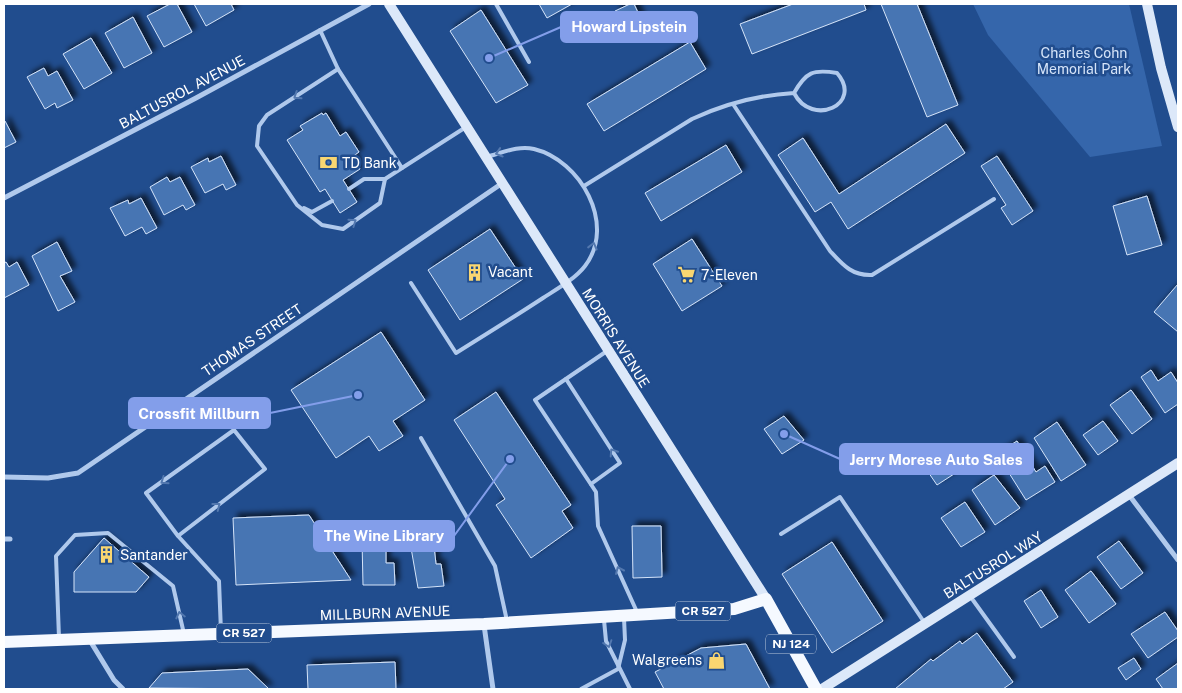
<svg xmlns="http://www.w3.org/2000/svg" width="1182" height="693" font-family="'Public Sans',sans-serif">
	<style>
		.green { fill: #3566ab }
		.building { fill: #4674b3; stroke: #d5e4f9; filter: url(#shadow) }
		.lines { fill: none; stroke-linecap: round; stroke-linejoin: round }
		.lane { stroke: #b0c9ec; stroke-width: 4 }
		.street { stroke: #b0c9ec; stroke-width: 5 }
		.secondary { stroke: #dce8f9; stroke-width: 10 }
		.primary { stroke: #f5f9ff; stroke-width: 12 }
		.oneway { stroke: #5378af }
		.labels { text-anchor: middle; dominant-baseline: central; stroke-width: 5; stroke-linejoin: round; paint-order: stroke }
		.shield { fill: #214d8e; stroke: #bccadd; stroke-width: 1 }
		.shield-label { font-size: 12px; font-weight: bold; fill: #fff }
		.park-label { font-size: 14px; fill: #d5e4f9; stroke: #214d8e }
		.street-label { font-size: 14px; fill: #fff; stroke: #214d8e }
		.poi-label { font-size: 14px; fill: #fff; stroke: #214d8e; text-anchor: start }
		.leader { fill: none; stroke: #839eea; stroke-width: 2 }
		.callout-dot { fill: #839eea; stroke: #214d8e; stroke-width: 2 }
		.callout { fill: #839eea; stroke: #839eea; stroke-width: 2 }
		.callout-label { font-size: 15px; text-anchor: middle; font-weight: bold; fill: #fff }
	</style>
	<defs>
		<filter id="shadow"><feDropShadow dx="4.5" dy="-4.5" stdDeviation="2.5" flood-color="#0009"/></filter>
	</defs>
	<rect width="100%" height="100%" fill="#214d8e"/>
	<path class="green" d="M973,4h156l33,142 -72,11 -102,-122z"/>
	<g class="building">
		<path d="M170,4h7l15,28 -28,15 -17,-31z"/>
		<path d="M194,4h37l3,6 -28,16z"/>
		<path d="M539,4h33l-25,14z"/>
		<path d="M630,4h4l8,17 -18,8 -9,-18z"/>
		<path d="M793,4h71l2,6 -114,44 -12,-30z"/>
		<path d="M881,4h36l41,101 -31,12z"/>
		<path d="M481,10l47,75 -32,18 -46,-72z"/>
		<path d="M133,17l19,36 -28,15 -19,-35z"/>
		<path d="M91,38l21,35 -28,16 -21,-35z"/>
		<path d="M690,42l16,27 -102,62 -17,-27z"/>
		<path d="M44,68l4,8 9,-5 16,29 -16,8 -2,-5 -10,6 -18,-32z"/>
		<path d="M322,113l1,2 3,-2 14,23 6,-4 13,20 -7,5 8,12 -17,11 14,22 -17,11 -15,-24 -5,3 -33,-52 16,-10 -3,-4z"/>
		<path d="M5,121l11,21 -12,6v-26z"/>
		<path d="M946,124l19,29 -117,76 -17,-27 -16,10 -37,-57 25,-17 36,56z"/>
		<path d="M726,145l16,27 -81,49 -16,-28z"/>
		<path d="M221,156l15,29 -10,5 -3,-6 -18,9 -14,-26 17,-9 1,4z"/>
		<path d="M997,156l36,55 -21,14 -11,-17 5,-3 -25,-39z"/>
		<path d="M167,177l3,5 10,-5 15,28 -9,5 -3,-5 -19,10 -14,-28z"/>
		<path d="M1147,196l15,49 -35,10 -14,-49z"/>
		<path d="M141,198l16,30 -11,6 -4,-7 -17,9 -15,-28 18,-8 1,4z"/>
		<path d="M490,229l33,50 -63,41 -32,-50z"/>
		<path d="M692,239l30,47 -40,25 -29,-47z"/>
		<path d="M57,242l15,29 -12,5 15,26 -17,9 -26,-55z"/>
		<path d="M6,262l3,5 8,-5 12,23 -25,13v-35z"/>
		<path d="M1178,284v48l-24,-20z"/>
		<path d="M381,332l44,68 -32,21 10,15 -24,15 -10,-15 -33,22 -45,-68z"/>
		<path d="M1151,370l7,11 13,-9 7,11v21l-13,9 -24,-36z"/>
		<path d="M1131,390l21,29 -20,15 -22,-29z"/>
		<path d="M496,392l75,113 -9,6 11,17 -42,30 -35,-53 9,-6 -51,-79z"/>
		<path d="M784,416l20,24 -22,14 -18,-25z"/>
		<path d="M1103,421l15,20 -20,14 -15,-20z"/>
		<path d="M1057,422l29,43 -25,16 -27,-43z"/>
		<path d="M1017,441l19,31 9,-6 10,16 -29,18 -29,-46z"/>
		<path d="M943,452l14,20 -20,13 -13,-19z"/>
		<path d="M994,475l26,33 -25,17 -23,-35z"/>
		<path d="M965,502l20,30 -24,15 -20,-29z"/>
		<path d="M309,515l42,65 -115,5 -3,-67z"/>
		<path d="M632,526h29l1,51 -29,1z"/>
		<path d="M104,538l45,39 -13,15h-62v-20z"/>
		<path d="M362,540h24v23h8l1,22h-32z"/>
		<path d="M430,540l1,6h3l2,18h5l3,22 -26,2 -8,-46z"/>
		<path d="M1119,541l24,32 -22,16 -24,-32z"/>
		<path d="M832,542l51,79 -51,32 -50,-79z"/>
		<path d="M1091,571l25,33 -27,19 -24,-33z"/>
		<path d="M1041,590l17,27 -17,11 -17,-27z"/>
		<path d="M1165,612l13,19v6l-30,21 -17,-24z"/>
		<path d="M977,633l36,49 -10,7h-108l36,-30 2,2 27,-20 2,3z"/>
		<path d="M746,644l24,45h-106l-9,-17 46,-24z"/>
		<path d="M1134,658l7,11 -15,11 -8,-12z"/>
		<path d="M395,662l1,27h-88l-1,-24z"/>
		<path d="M1178,663v26h-15l-7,-10z"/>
		<path d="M248,669l21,20 -120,-1 13,-15z"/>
	</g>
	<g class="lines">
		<g class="lane">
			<path d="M496,4l33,58"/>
			<path d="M320,30l18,39 64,99 64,-41"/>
			<path d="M338,69l-71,46 -8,11 -2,20 40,59 25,20 21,4 37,-26 5,-24"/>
			<path d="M733,104l97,147c13,14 22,25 42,24l122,-76"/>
			<path d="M584,186l108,-67c32,-15 67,-24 102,-26 18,35 70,11 43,-20 -24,-4 -31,-1 -43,20"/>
			<path d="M349,189l15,-10h21l17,-11"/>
			<path d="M304,208l8,4 20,-11"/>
			<path d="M411,283l45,70c29,-18 58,-36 87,-55 14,-9 32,-19 42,-32 32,-42 -5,-106 -51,-117 -16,-4 -32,4 -48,8"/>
			<path d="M607,351l-72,49 61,92 2,34 39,86"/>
			<path d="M566,379l54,84 -29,21"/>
			<path d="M421,438l74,128 12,55"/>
			<path d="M781,534l59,-37 84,125"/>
			<path d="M178,536l87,-67 -31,-39 -88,63 32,43 41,45 2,51"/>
			<path d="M970,596l44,61"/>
			<path d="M604,620l2,21 24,48"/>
			<path d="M59,638l-3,-82 19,-21 33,-2 65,53 11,48"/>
			<path d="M581,689l37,-20 7,-29 -1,-22"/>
		</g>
		<g class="street">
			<path d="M4,198l192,-100 173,-94"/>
			<path d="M4,477l44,1 30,-5 423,-289"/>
			<path d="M1129,495l49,65"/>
			<path d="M4,539h6"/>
			<path d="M484,625l9,64"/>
			<path d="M89,639l25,41 9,9"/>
		</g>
		<g class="secondary">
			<path d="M389,4l377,595"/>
			<path d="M1147,4l14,64 17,59"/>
			<path d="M822,689l356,-226"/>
		</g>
		<path class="primary" d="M4,642l480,-18 250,-15 32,-10 50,90"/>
	</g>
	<defs><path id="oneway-chevron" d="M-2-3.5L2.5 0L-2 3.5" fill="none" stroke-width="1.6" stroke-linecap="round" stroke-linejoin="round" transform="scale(1.25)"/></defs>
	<g class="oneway">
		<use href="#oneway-chevron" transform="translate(297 96) rotate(147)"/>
		<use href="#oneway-chevron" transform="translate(499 153) rotate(163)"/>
		<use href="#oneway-chevron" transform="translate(353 222) rotate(-35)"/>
		<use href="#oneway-chevron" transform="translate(593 246) rotate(-76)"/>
		<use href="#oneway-chevron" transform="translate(613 452) rotate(-123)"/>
		<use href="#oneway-chevron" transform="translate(164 481) rotate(145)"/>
		<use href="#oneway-chevron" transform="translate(217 506) rotate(-38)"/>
		<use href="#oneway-chevron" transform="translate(619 570) rotate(-114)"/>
		<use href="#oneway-chevron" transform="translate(180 615) rotate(-103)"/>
		<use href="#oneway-chevron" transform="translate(608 644) rotate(72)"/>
	</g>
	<defs>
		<symbol id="bank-bare" viewBox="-9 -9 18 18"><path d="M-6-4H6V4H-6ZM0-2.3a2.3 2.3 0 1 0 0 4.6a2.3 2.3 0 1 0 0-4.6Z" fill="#f9d671" stroke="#214d8e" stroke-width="2.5" paint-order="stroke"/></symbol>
		<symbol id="building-bare" viewBox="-9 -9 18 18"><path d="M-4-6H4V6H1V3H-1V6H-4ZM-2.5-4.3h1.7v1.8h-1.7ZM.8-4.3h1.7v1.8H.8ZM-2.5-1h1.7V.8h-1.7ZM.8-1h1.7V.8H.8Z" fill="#f9d671" stroke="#214d8e" stroke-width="2.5" paint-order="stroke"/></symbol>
		<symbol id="supermarket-bare" viewBox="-9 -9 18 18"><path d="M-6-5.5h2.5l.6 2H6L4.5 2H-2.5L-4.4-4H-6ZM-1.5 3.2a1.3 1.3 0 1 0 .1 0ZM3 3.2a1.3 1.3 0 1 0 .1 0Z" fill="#f9d671" stroke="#214d8e" stroke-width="2.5" paint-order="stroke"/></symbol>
		<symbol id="shop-bare" viewBox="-9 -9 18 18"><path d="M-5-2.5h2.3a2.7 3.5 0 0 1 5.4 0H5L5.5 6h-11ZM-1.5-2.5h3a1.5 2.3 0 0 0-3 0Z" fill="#f9d671" stroke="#214d8e" stroke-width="2.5" paint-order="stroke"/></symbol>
	</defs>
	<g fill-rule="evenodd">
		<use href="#bank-bare" x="316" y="150" width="25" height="25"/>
		<use href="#building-bare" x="462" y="260" width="25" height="25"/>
		<use href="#supermarket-bare" x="674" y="262" width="25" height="25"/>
		<use href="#building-bare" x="94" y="542" width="25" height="25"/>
		<use href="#shop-bare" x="704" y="648" width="25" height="25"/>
	</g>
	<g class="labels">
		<g class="shield">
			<rect x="675.5" y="601.5" width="55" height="19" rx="4"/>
			<rect x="216.5" y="623.5" width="55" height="19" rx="4"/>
			<rect x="766" y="634.5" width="50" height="19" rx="4"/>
		</g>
		<g class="shield-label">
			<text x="703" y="611">CR 527</text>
			<text x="244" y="633">CR 527</text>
			<text x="791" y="644">NJ 124</text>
		</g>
		<g class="park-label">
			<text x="1084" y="53">Charles Cohn<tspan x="1084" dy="16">Memorial Park</tspan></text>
		</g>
		<g class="street-label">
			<text transform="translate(182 92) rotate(-28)">BALTUSROL AVENUE</text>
			<text transform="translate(616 338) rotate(58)">MORRIS AVENUE</text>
			<text transform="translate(252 340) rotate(-34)">THOMAS STREET</text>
			<text transform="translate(993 565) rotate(-32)">BALTUSROL WAY</text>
			<text transform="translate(385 613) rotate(-2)">MILLBURN AVENUE</text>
		</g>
		<g class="poi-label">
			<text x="342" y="163">TD Bank</text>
			<text x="488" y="272">Vacant</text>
			<text x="701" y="275">7-Eleven</text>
			<text x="120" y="555">Santander</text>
			<text x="702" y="660" text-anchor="end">Walgreens</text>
		</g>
	</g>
	<path class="leader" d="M489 58L561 27M358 395L270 413M784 434L840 459M510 459L454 536"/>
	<g class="callout-dot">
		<circle cx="489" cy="58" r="5"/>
		<circle cx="358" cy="395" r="5"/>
		<circle cx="784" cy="434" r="5"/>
		<circle cx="510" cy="459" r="5"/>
	</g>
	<g class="callout">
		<rect x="561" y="12" width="136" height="30" rx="5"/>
		<rect x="129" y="398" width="141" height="30" rx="5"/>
		<rect x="840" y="444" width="193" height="30" rx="5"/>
		<rect x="314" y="521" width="140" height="30" rx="5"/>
	</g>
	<g class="callout-label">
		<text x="629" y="32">Howard Lipstein</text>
		<text x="199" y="419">Crossfit Millburn</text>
		<text x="936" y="465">Jerry Morese Auto Sales</text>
		<text x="384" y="541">The Wine Library</text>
	</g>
	<rect width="1182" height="693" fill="none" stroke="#ffffff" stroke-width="10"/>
</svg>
